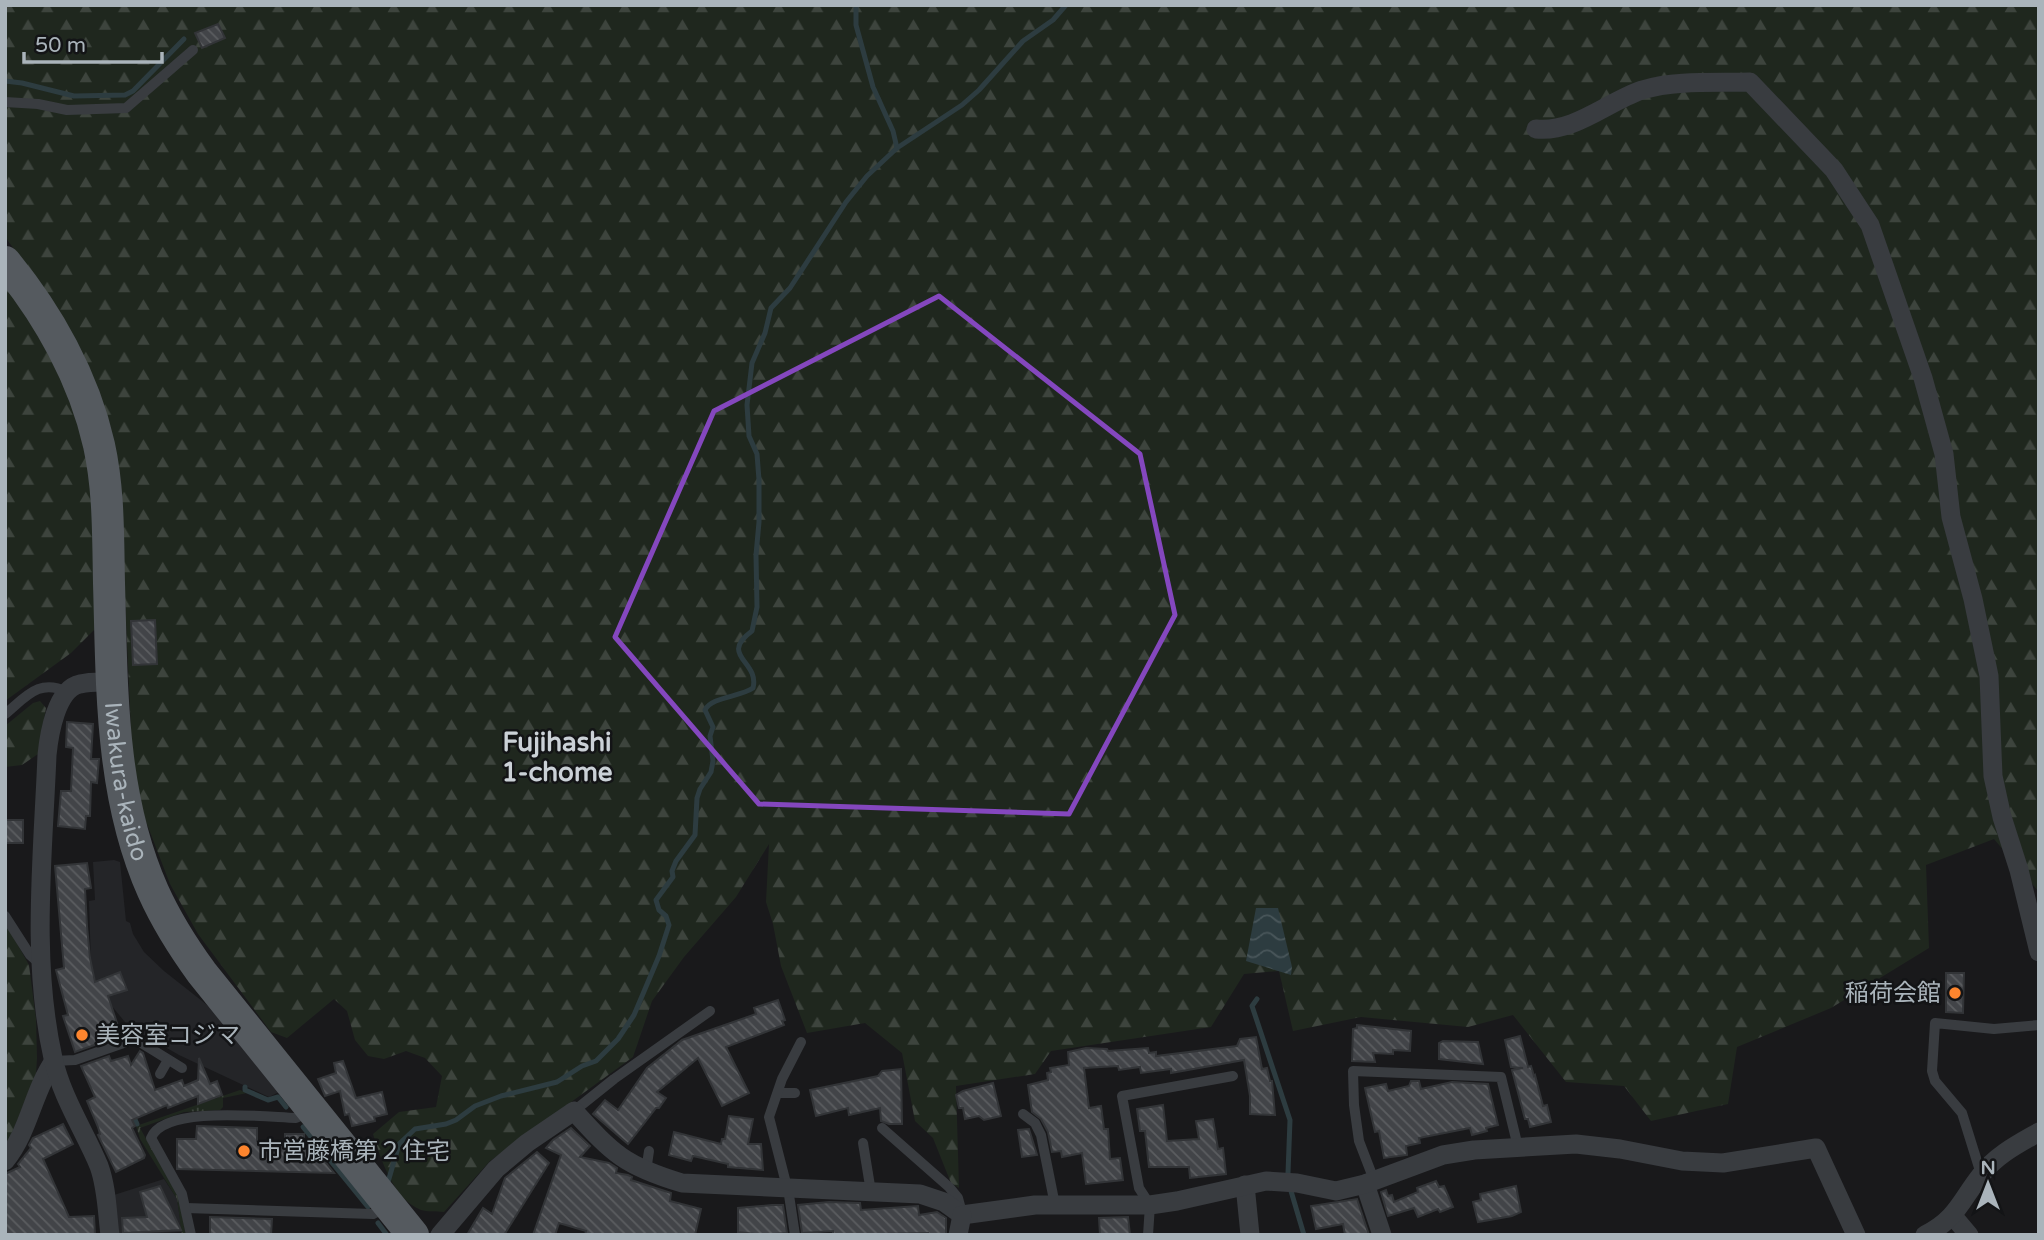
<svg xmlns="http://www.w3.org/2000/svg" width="2044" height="1240" font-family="'Varela Round','Noto Sans JP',sans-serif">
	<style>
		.built { fill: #242528 }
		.grass { fill: url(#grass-tufts) }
		.forest { fill: url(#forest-firs) }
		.water { fill: url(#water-waves) }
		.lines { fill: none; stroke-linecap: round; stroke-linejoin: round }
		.stream { stroke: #2d3c40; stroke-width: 5 }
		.building { fill: url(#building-back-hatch); stroke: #323437; stroke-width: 2 }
		.lane { stroke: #393c40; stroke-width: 10 }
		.street { stroke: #393c40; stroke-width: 19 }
		.primary { stroke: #555a5f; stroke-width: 32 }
		.marked { fill: none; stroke: #8447be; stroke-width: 5; stroke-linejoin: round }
		.poi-dot { fill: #fd852e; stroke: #131416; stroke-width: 2.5 }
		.labels { text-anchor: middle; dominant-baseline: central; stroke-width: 5; stroke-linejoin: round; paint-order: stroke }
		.street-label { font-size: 24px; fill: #aab4bb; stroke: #131416 }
		.poi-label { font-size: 24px; fill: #aab4bb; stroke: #131416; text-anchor: start }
		.neighbourhood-label { font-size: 26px; font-weight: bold; fill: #cbd1d7; stroke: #131416 }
	</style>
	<defs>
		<pattern id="grass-tufts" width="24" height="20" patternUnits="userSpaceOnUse" patternTransform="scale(1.75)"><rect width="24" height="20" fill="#1f271e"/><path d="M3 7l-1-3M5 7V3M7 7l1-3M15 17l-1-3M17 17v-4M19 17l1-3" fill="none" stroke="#3d443d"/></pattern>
		<pattern id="forest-firs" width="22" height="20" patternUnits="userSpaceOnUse" patternTransform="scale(1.75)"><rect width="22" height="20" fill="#1f271e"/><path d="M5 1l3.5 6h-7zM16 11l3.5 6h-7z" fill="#3d443d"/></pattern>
		<pattern id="water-waves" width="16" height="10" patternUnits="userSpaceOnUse" patternTransform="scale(1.75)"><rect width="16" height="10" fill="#2d3c40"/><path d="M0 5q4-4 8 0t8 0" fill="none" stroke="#49565a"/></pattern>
		<pattern id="building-back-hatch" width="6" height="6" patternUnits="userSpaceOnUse" patternTransform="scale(1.75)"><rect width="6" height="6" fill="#424448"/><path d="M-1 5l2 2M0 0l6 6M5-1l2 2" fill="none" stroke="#5b5d60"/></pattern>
	</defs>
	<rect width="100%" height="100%" fill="#19191b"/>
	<g class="built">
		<path d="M114,860l6,2 6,59 4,2 3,11 11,18 20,19 52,41 65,79 -12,6 -90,-42 -40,-23 -5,1 -37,-45 -6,-26 -1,-28 -1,-33 6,-1 -2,-38z"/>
		<path d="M164,1179l13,20 5,33 -64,3 -4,-40z"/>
	</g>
	<path class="grass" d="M240,1090l7,3 -24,5v9l-3,3 -36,2 -44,16 38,68 8,39h-4l-5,-36 -37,-60 -4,-13z"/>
	<g class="forest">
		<path d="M5,5h2034v887l-45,-53 -68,26 3,83 -98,60 -94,39 -9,57 -77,17 -27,-35 -58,-4 -53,-67 -45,12 -107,-10 -68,14 -14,-60 -35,3 -33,53 -160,24 -16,23 -79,12 3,102 -8,-5 -18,-45 -18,-17 -13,-68 -37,-30 -58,10 -26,-67 -8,-42 -7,-22 3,-58 -33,53 -52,60 -32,44 -19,56 -143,104 -46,51c-7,-1 -17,0 -23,-2 -28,-11 -40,-51 -48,-76l26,-22 37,-5 6,-31 -17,-18 -19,-7 -22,8 -16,-3 -13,-16 -8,-29 -13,-12 -47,39 -16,-6 -73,-98 -28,-50 -28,-73 -9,-37 -11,-240 -86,-256 -28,-37 -3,-7z"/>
		<path d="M5,284c39,55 73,116 84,184 8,52 5,108 6,161l-24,24 -66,48z"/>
		<path d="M40,701l6,7 -8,46 -16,11 -17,2v-41l28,-23z"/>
		<path d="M5,922l24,43 7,54 1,39 -1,16 -31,76z"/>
	</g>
	<path class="water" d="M1256,908h22l14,59 -1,8 -45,-14z"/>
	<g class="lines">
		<g class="stream">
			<path d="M856,5v20l17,62 20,44 4,17"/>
			<path d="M5,81l17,2 52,13 51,-1 8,-4 51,-52"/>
			<path d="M1257,999l-5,7 38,114 -2,53"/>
			<path d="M245,1087v3l23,10 10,-3 8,10"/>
			<path d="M132,1113l5,11"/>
			<path d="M303,1127l65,80"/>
			<path d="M388,1182l11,-38 16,-15 31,-5 10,-4 19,-14 26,-10 56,-14 25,-16 14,-5 22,-22 16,-24 25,-59 10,-31 -3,-9 -7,-6 -3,-10 17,-23 -1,-6 4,-10 19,-26 2,-37 3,-9 11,-17 2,-11 -3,-25 3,-9 -8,-17c6,-13 35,-13 48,-22 7,-27 -35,-32 -1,-57l5,-24 -1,-52 3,-33v-42l-2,-26 -8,-18 -2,-31 5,-42 13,-30 6,-25 19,-20 56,-86 21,-26 30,-28 65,-43 17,-15 44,-49 30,-21 13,-15"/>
			<path d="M1291,1191l13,44"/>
			<path d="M378,1223l9,12"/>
		</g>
	</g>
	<g class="building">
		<path d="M218,24l7,14 -23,10 -7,-15z"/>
		<path d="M155,620l2,44 -24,1 -2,-44z"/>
		<path d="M67,722l26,2 -2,35h8l-2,24 -6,-1 -1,34h-4l-1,13 -27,-3 3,-35h10l2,-43 -7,-1z"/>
		<rect x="5" y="820" width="18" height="23"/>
		<path d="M87,863l4,25 -6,1 2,37 3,32 5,24 25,-10 7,18 -19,6 11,33 -19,6 3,7 -28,10 -12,-36 5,-1 -12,-45 8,-2 -9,-102z"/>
		<path d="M1946,973h18l-1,40 -17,-1z"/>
		<path d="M778,1000l7,20 -3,1 2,4 -58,22 23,46 -27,13 -24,-48 -41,34 9,6 -7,10h-3l-28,36 -35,-30 12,-14 13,10 29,-42 35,-28 74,-26 -2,-6z"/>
		<path d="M1357,1025l54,6 -1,20 -17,-1v4l-20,-1 2,9 -23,-1 1,-32 4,-1z"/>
		<path d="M1520,1036l8,31 3,-1 3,10 1,-1 8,31 4,-1 4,17 -21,5 -2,-8h-3l-13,-49 11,-2 -12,-1 -6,-27z"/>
		<path d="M1256,1037l6,32 5,-1 3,13h2l3,34 -25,-1v-18l-6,-36 -73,13v-4l-30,4 -1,-6 -21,3 -1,-4 -34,2 5,40 12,-2 3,23h4l2,30 10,-1 3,22 -37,4 -4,-31 -20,4 -1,-6 -9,1 -4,-20 -7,-13 -9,-7 -4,-27 20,-5 -1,-7 4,-1 -1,-4 19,-3 -1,-13 18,-4 21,1 1,2 40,-3 1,5 7,-1v4l81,-10 3,-7z"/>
		<path d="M1443,1041l35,1 5,22 -44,-5v-16z"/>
		<path d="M140,1051l3,2 12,37 27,-10 2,6 14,-6 1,-22 11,26 7,-3 5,14 -24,9v-8l-30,12 -1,-3 -35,15 3,6 -3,2 13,27 -1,3 -28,14 -18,-37 2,-1 -2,-7 -11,-26 8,-4 -14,-31 28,-10 2,5 17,-5 3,9z"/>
		<path d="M343,1061l13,37 26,-6 5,22 -13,3 1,4 -23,5 -3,-12 -4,1 -5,-24 -15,5 -7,-17 18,-6 -2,-10z"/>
		<path d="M901,1069l1,55h-13l-8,-3 -1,-13 -31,7 -1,-7 -32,8 -6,-26 68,-14 4,-5z"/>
		<path d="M1411,1081h8l2,8 31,-7 36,2 10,41 -12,3 1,3 -15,4 -2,-7 -51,10 1,5 -14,3 1,9 -23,3 -5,-27 -4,1 -10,-44 21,-4 2,7 21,-5z"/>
		<path d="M993,1083l8,33 -17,4 -5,-4 -14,3 -2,-11h-4l-3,-13 7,-4z"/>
		<path d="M1163,1105l4,36 32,-2 -3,-18 17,-2 5,30 5,-1 3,26 -36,4 -1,-11h-40l-4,-36h-5l-3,-22z"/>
		<path d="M729,1116l24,3 -5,25h13l2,26 -35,-3v-3l-35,-8 -2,5 -22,-6 5,-23 47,12 1,-5h3z"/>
		<path d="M63,1124l10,20 -30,15 26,58 25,-1 1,19h-90v-61l15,-7 -2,-3 13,-16 -2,-3 4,-7z"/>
		<path d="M197,1126l60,2v13l28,1v-8h19v9l7,1 23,29 -157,-4v-30h19z"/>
		<path d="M571,1128l19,18 -10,11 29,6 8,5 -1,5 12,2 4,2 -1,3 40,13 -1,8 31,8 -6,26h-110l1,-4 -27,-8 -4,12h-22l28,-80 -15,-7 7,-8z"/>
		<path d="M1029,1129l8,26 -15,2 -4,-27z"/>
		<path d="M537,1152l12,11 -45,72h-37l16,-27 9,6 13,-36z"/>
		<path d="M1436,1181l3,6 5,-1 9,21 -13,5 -2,-3 -20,8 -4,-9 -26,8 -7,-24 5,-2 2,6 4,-1 2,7 24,-10 -1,-4z"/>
		<path d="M160,1186l21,44 -58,3 -1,-15 25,-1 -7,-25z"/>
		<path d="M1516,1186l5,26 -9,4 -34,6 -5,-20 8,-2 -1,-6z"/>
		<path d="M1357,1199l12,36h-24l-2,-11 -27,5 -5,-23z"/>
		<path d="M829,1202l31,1 1,7 57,-4 1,9 18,-3 9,6v17h-18v-2l-95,2v-4l-31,2 -4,-28z"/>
		<path d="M772,1205h11l4,28 -24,2 -25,-3v-24z"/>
		<path d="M210,1217l62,2 -1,16h-61z"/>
		<path d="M1128,1217l2,18h-30l-1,-17z"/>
	</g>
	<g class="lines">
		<g class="lane">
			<path d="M5,102l33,2 29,6 59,-2 67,-58"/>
			<path d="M5,714c21,-17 34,-36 62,-22"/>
			<path d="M5,916l25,39 9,8"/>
			<path d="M54,1061l21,-1 60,-21 47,29"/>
			<path d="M160,1074l8,-14"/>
			<path d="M778,1093h17"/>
			<path d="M574,1111l40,-32 96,-68"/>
			<path d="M1023,1114l12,9 6,12 14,70"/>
			<path d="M882,1128l67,59 9,11 4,15"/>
			<path d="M863,1143l8,49"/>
			<path d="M646,1171l3,-20"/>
			<path d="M1981,1174l-19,-61 -27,-32 -3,-10 3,-48 59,6 45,-4"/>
			<path d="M1374,1180l-15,-39 -5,-36 -1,-34 148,6 17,70"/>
			<path d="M186,1208l187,6 13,-7"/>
			<path d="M191,1235l-9,-41 -31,-56c13,-33 113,-21 145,-20l14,-6"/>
			<path d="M795,1235l-6,-40 -20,-78 13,-38 19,-37"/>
			<path d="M1148,1235l2,-30 -11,-17 -17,-92 111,-20"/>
		</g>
		<g class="street">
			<path d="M1536,129c38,4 71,-27 106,-39 34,-10 73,-7 108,-8l84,88 36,55 53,153 21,76 7,63 22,82 16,77 4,100 9,41 17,53 20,82"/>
			<path d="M5,1161c24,-29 28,-70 49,-100"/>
			<path d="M1365,1184l17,51"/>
			<path d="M1245,1185l5,50"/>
			<path d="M1953,1216l16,19"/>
			<path d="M110,1235c-3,-23 -3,-47 -11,-69 -15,-36 -37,-68 -46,-108 -22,-99 -10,-202 -6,-303 2,-20 9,-66 33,-71 11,-3 23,-2 33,-2"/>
			<path d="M440,1235l56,-66 31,-26 47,-32c39,43 51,55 108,72l238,11 24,8 18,13 73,-10h115l27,-4 89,-20 31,2 39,8 29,-7 78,-29 31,-5 102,-6 44,5 62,12 41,2 93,-15 40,87"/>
			<path d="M958,1235l4,-20"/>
			<path d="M1925,1235c32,-16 36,-35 56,-60 15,-20 37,-31 58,-43"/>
		</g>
		<path class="primary" id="s1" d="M5,262c43,52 79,116 94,183 10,45 9,92 10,138 3,103 1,212 44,308 13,29 30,56 49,82l211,262"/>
	</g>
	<path class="marked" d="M939,296l201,158 35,161 -106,199 -310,-10 -144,-167 99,-226z"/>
	<g class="poi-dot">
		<circle cx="1955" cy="993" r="7"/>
		<circle cx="82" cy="1035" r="7"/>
		<circle cx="244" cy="1151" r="7"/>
	</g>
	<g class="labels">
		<g class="street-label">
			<text stroke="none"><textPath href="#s1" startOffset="546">Iwakura-kaido</textPath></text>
		</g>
		<g class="poi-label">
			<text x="1941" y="993" text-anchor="end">稲荷会館</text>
			<text x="96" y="1035">美容室コジマ</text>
			<text x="258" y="1151">市営藤橋第２住宅</text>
		</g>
		<g class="neighbourhood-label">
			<text x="557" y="742">Fujihashi<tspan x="557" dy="30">1-chome</tspan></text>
		</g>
	</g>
	<rect width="2044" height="1240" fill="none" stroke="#aab4bb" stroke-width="14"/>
	<g transform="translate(1988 1184)" stroke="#131416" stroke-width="5" paint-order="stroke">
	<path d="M0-5L12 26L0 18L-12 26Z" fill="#aab4bb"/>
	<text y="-10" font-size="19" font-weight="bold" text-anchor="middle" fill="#aab4bb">N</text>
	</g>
	<path d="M24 52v10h138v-10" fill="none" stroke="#aab4bb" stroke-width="3.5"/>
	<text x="35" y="52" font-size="21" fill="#aab4bb" stroke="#131416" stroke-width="5" paint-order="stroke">50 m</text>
</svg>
